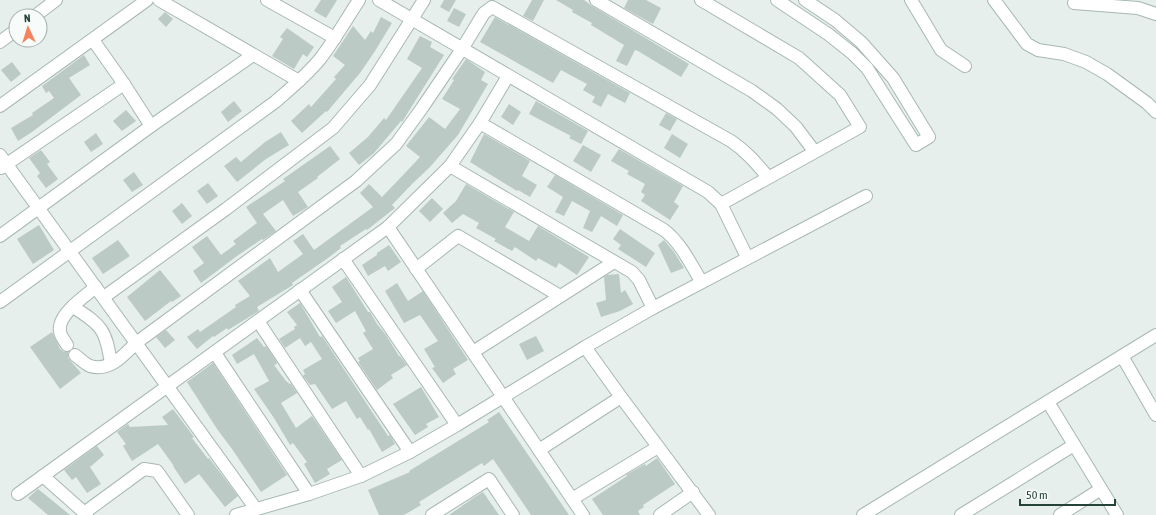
<svg xmlns="http://www.w3.org/2000/svg" width="1156" height="515" font-family="'Asap Condensed',sans-serif">
	<style>
		.building { fill: #bbcac4 }
		.lines { fill: none; stroke-linecap: round; stroke-linejoin: round }
		.minor-casing { stroke: #a8b8b2; stroke-width: 14 }
		.minor { stroke: #fff; stroke-width: 12 }
	</style>
	<rect width="100%" height="100%" fill="#e6efeb"/>
	<g class="building">
		<path d="M321,0h16l-11,18 -12,-7z"/>
		<path d="M444,0h12l-7,12 -9,-5z"/>
		<path d="M532,0h12l-11,21 -10,-5z"/>
		<path d="M556,0h28l8,6 97,58 -8,13 -43,-26 -3,-1 -8,16 -11,-5 8,-16 -33,-20 1,-2 -20,-11 1,-2z"/>
		<path d="M628,0h18l15,8 -8,16 -29,-16z"/>
		<path d="M454,8l12,6 -7,13 -12,-6z"/>
		<path d="M165,12l8,7 -7,8 -8,-8z"/>
		<path d="M381,17l11,6 -17,28 -15,22 -33,39 -1,-1 -24,22 -11,-12 18,-17 2,3 25,-28 -2,-2 11,-12 -12,-9 20,-30 12,14 6,-9 2,2z"/>
		<path d="M495,17l135,76 -5,10 -17,-9 -7,13 -9,-5 3,-5 -12,-7 4,-6 -26,-14 -8,13 -73,-41z"/>
		<path d="M287,28l27,19 -7,10 -4,-3 -9,15 -22,-13 11,-17 -3,-2z"/>
		<path d="M420,36l12,6 -2,5 14,8 -42,67 -1,-1 -27,32 -15,12 -10,-12 19,-16 16,-19 2,2 36,-52 -15,-9z"/>
		<path d="M84,55l6,10 -21,13 12,17 -49,37 -14,9 -7,-13 22,-13 -1,-2 22,-15 -5,-7 -3,2 -4,-7z"/>
		<path d="M466,59l19,13 -4,8 7,4 -30,51 -29,33 -17,16 -20,21 3,3 -28,22 -1,-1 -26,17 1,2 -13,10 -36,25 1,2 -36,22 2,4 -31,19 -1,-2 -13,9 -1,-1 -16,13 -10,-12 11,-8 2,3 36,-25 -1,-2 15,-9 -12,-15 32,-23 8,14 25,-18 -10,-13 10,-7 11,16 59,-43 -13,-14 9,-9 13,13 23,-24 15,-16 -14,-11 23,-29 16,12 15,-20 -18,-10 12,-19 -2,-1z"/>
		<path d="M12,62l9,12 -10,8 -10,-12z"/>
		<path d="M234,101l8,10 -14,11 -7,-10z"/>
		<path d="M536,101l52,30 -7,13 -12,-6 2,-2 -42,-22z"/>
		<path d="M509,104l12,8 -8,13 -12,-8z"/>
		<path d="M126,110l10,11 -14,10 -9,-10z"/>
		<path d="M666,113l11,6 -7,12 -11,-6z"/>
		<path d="M281,132l8,13 -23,14 -29,23 -13,-16 12,-9 5,5 24,-20z"/>
		<path d="M96,133l7,11 -12,8 -7,-10z"/>
		<path d="M484,134l46,27 -8,15 15,9 -7,12 -12,-7 -1,1 -47,-29z"/>
		<path d="M672,134l16,10 -8,14 -16,-10z"/>
		<path d="M583,145l18,10 -10,17 -18,-11z"/>
		<path d="M330,146l10,13 -23,18 1,1 -20,14 10,15 -15,9 -10,-16 -20,14 13,17 -13,9 -1,-1 -25,17 -36,27 -8,-12 11,-8 -12,-16 15,-11 14,19 15,-11 -3,-3 24,-18 -11,-16 39,-26 -2,-2z"/>
		<path d="M619,149l64,37 -9,16 5,4 -9,14 -29,-19 4,-6 -4,-3 4,-8 -18,-10 2,-3 -18,-10z"/>
		<path d="M41,150l9,12 -3,2 11,15 -12,9 -9,-12 3,-3 -11,-15z"/>
		<path d="M134,172l9,13 -11,7 -9,-12z"/>
		<path d="M555,175l68,40 -6,11 -16,-10 -9,16 -9,-4 7,-17 -18,-10 -8,15 -9,-4 8,-15 -16,-10z"/>
		<path d="M208,183l10,13 -11,8 -10,-13z"/>
		<path d="M466,184l48,28 -9,15 24,14 9,-15 51,31 -12,18 -18,-12 -3,5 -18,-10 -2,3 -21,-14 -3,4 -18,-10 2,-2 -20,-11 3,-5 -16,-9 -11,9 -9,-10 13,-12z"/>
		<path d="M432,198l11,11 -13,13 -11,-11z"/>
		<path d="M182,203l10,13 -10,8 -10,-13z"/>
		<path d="M39,225l15,25 -21,14 -16,-25z"/>
		<path d="M620,229l35,24 -9,14 -28,-18 3,-4 -8,-6z"/>
		<path d="M118,240l12,16 -27,18 -11,-16z"/>
		<path d="M664,240l10,12 10,16 -13,5 -13,-28z"/>
		<path d="M389,245l12,17 -13,9 -3,-5 -17,10 -6,-11 15,-10v-2z"/>
		<path d="M160,270l21,26 -9,6 -1,-1 -26,20 -18,-24z"/>
		<path d="M619,274l2,19 4,-3 8,14 -13,7 -19,6 -5,-14 10,-3 -2,-23 3,-2z"/>
		<path d="M346,277l22,35h2l7,12 9,11 13,21h1l7,9 -16,10 2,3 -16,12 -19,-28 2,-1 -2,-3 15,-9 -10,-16 3,-2 -11,-20 -19,12 -8,-12 14,-9 -10,-15z"/>
		<path d="M397,283l11,18 15,-10 45,69 -15,9 3,5 -13,9 -11,-15 3,-1 -11,-18 14,-8 -18,-26 -16,8 -19,-32z"/>
		<path d="M300,303l20,34 2,-1 66,100 2,-1 5,9 -13,8 -13,-23 -1,1 -8,-13 -3,2 -11,-18 -14,8 -17,-25 -5,1 -7,-9 2,-2 -2,-4 19,-11 -11,-17 -6,4 -5,-8 -15,10 -6,-9 16,-10 -1,-2 3,-2 -10,-13z"/>
		<path d="M166,330l9,10 -10,8 -9,-11z"/>
		<path d="M52,332l8,17 4,3h4v6l13,15 -21,16 -30,-42z"/>
		<path d="M536,336l8,15 -17,9 -8,-16z"/>
		<path d="M257,338l7,9 2,-1 10,15 1,3 -3,1 12,16 4,3h1l6,9 -16,10 15,25 16,-12 30,44 -15,9 3,5 -15,9 -11,-19 3,-2 -14,-19 -3,2 -16,-27 -20,-29 15,-8 -15,-27 -17,10 -5,-9z"/>
		<path d="M213,363l74,112 -26,17 -29,-43 -15,-20 -30,-47z"/>
		<path d="M421,387l18,30 -13,7 2,3 -13,8 -22,-31z"/>
		<path d="M173,409l21,28 -2,1 16,21 1,-1 29,38 -13,11 -26,-33 -14,10 -12,-18h1l-16,-22 -26,17 -9,-15 3,-2 -9,-12 11,-8 2,3 38,-2 -6,-8z"/>
		<path d="M499,412l70,103h-38l-38,-56 -9,7 -2,-3 -63,39 2,3 -17,10h-25l-11,-25 42,-18 -1,-1 80,-49 -2,-2z"/>
		<path d="M97,446l7,9 -14,12 11,17 -14,9 -11,-16 -4,3 -8,-10z"/>
		<path d="M657,458l18,26 -32,21 1,2 -6,4 2,4h-37l-11,-16 35,-23 -1,-1 19,-11 1,2z"/>
		<path d="M38,489l5,4 27,22h-22l-20,-17z"/>
		<path d="M483,492l16,23h-50l23,-16z"/>
	</g>
	<g class="lines">
		<defs>
			<g id="minor">
				<path d="M159,0l140,81"/>
				<path d="M267,0l68,38"/>
				<path d="M379,0l329,192 13,12 26,53"/>
				<path d="M596,0l156,91 25,18 19,18 18,24"/>
				<path d="M701,0l98,58 41,37 20,32 -139,77"/>
				<path d="M777,0l51,34 24,19 15,15 49,77 13,-8 -36,-59 -32,-36 -26,-22 -30,-20"/>
				<path d="M911,0l30,50 24,16"/>
				<path d="M994,0l33,44 11,6 26,4 22,8 21,12 40,29 9,9"/>
				<path d="M1074,3l64,5 18,6"/>
				<path d="M35,16l21,-16"/>
				<path d="M93,40l31,44 27,42"/>
				<path d="M0,42l16,-12"/>
				<path d="M0,106l147,-106"/>
				<path d="M480,123l184,107c17,13 26,33 37,51"/>
				<path d="M0,155l256,354"/>
				<path d="M450,166l182,106 7,8 14,28"/>
				<path d="M1,168l123,-84"/>
				<path d="M388,227l195,288"/>
				<path d="M0,236l151,-110 102,-71"/>
				<path d="M343,259l114,166"/>
				<path d="M416,269l42,-33 102,60"/>
				<path d="M300,290l110,162"/>
				<path d="M104,297l122,-88 107,-81 37,-43 54,-85"/>
				<path d="M0,302l275,-200c15,-13 32,-27 45,-43 14,-18 26,-39 39,-59"/>
				<path d="M73,307c29,18 33,23 38,57"/>
				<path d="M258,321l103,155"/>
				<path d="M67,345c-2,-4 -7,-9 -7,-14 -3,-16 25,-35 36,-44"/>
				<path d="M585,347l36,50 88,118"/>
				<path d="M473,352l141,-90"/>
				<path d="M215,353l94,141"/>
				<path d="M75,355c4,3 10,9 15,11 20,6 34,-11 46,-23l220,-162 40,-37 26,-36 40,-59 22,-36 8,-6 239,134c15,10 25,22 37,36"/>
				<path d="M1122,356l34,59"/>
				<path d="M1048,402l69,113"/>
				<path d="M539,450l82,-53"/>
				<path d="M43,476l44,39"/>
				<path d="M18,494l370,-267 62,-61 30,-43 28,-47"/>
				<path d="M572,499l86,-52"/>
				<path d="M84,513l60,-44 13,2 31,44"/>
				<path d="M236,515l73,-21 52,-18 49,-24 47,-27 128,-78 68,-39 213,-112"/>
				<path d="M432,515l57,-36 24,36"/>
				<path d="M660,515l33,-23"/>
				<path d="M863,515l293,-180"/>
				<path d="M961,515l113,-70"/>
				<path d="M1060,515l41,-26"/>
			</g>
		</defs>
		<use href="#minor" class="minor-casing"/>
		<use href="#minor" class="minor"/>
	</g>
	<g transform="translate(28 28) rotate(356)"><circle r="19" fill="#f7fbf9" stroke="#a3b1ad"/>
	<path d="M0-3L7 15L0 10L-7 15Z" fill="#f4845f"/>
	<text y="-6" font-size="11" font-weight="bold" text-anchor="middle" fill="#24423a">N</text>
	</g>
	<path d="M1020 499v6h95v-6" fill="none" stroke="#24423a" stroke-width="2"/>
	<text x="1026" y="499" font-size="12" fill="#24423a" stroke="#f7fbf9" stroke-width="3" paint-order="stroke">50 m</text>
</svg>
